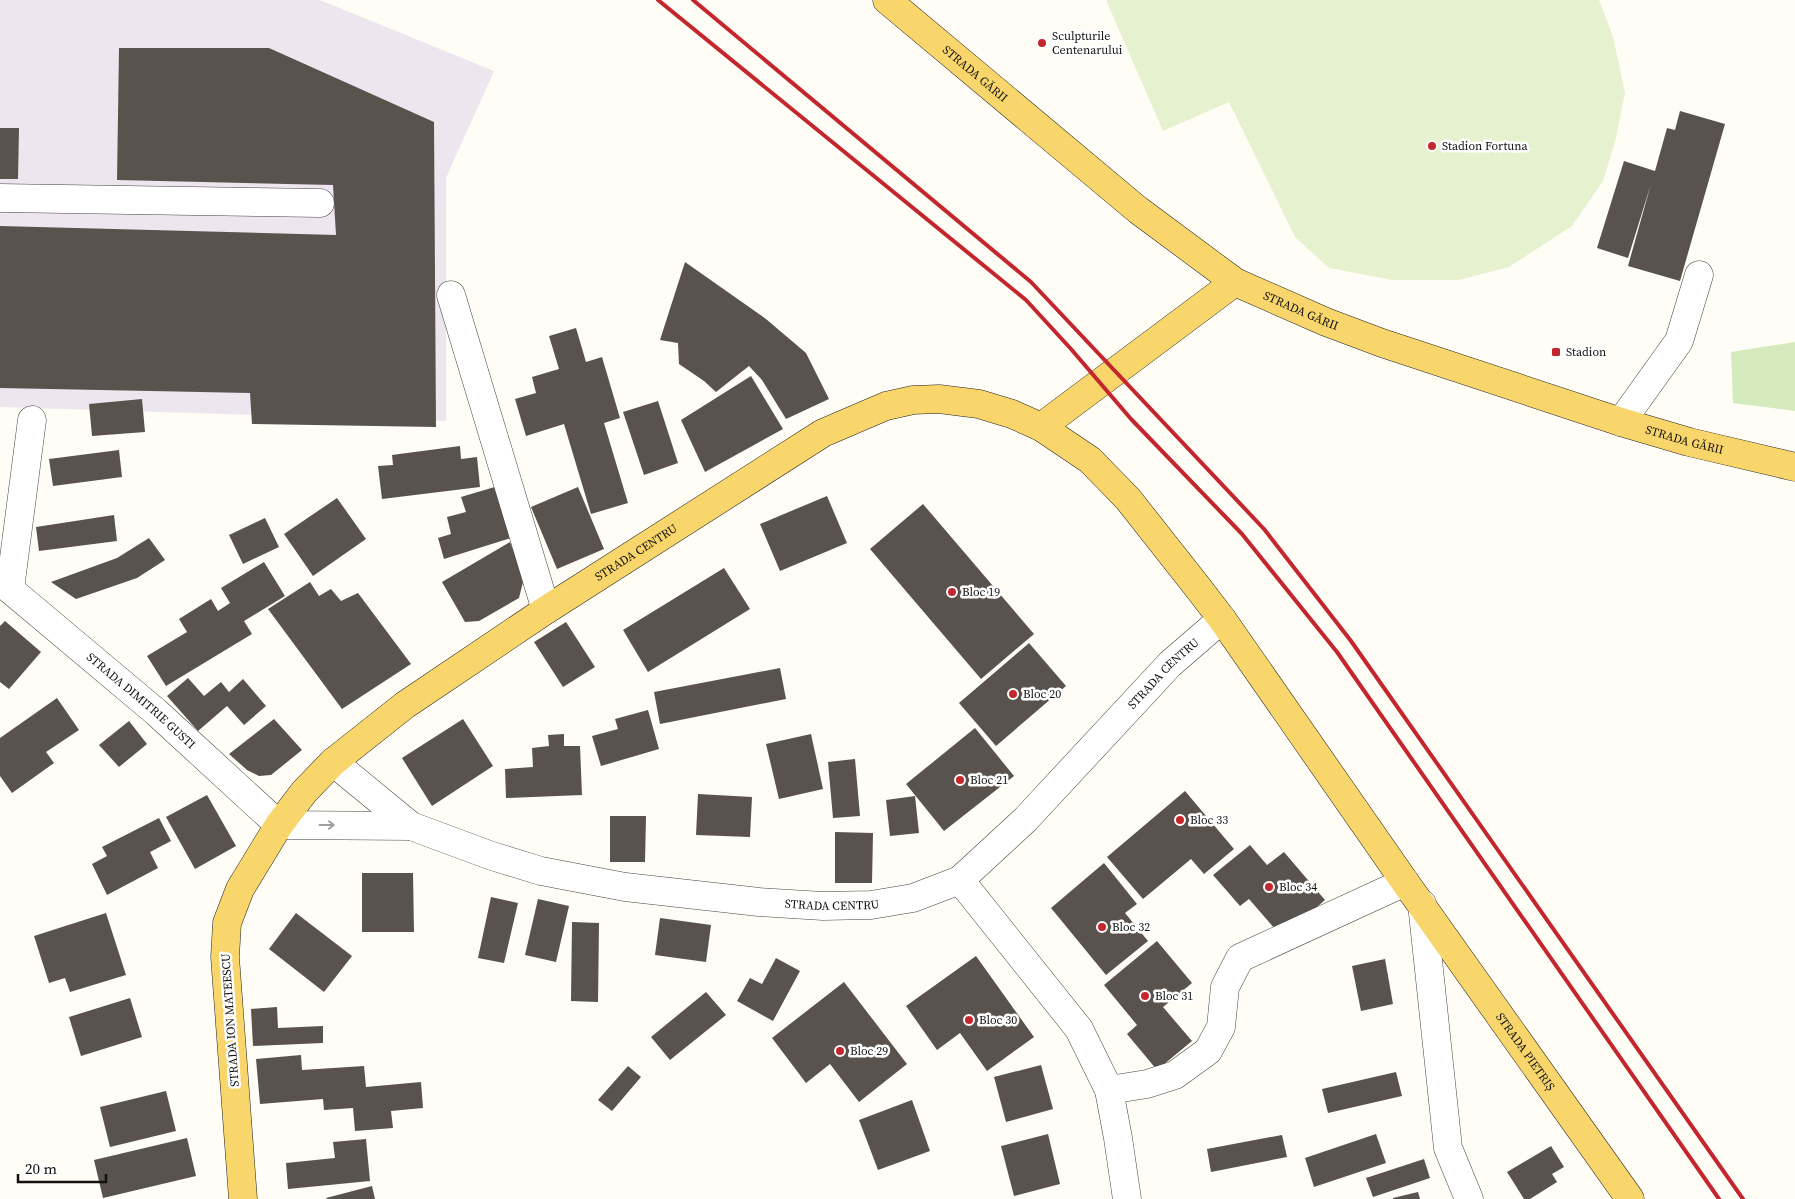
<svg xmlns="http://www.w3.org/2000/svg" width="1795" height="1199" font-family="'Source Serif 4',serif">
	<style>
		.industrial { fill: #eee6ef }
		.green { fill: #d5ebbd }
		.pitch { fill: #e6f2cf }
		.building { fill: #5a524d }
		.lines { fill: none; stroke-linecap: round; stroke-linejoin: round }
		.minor-casing { stroke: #444; stroke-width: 29 }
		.major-casing { stroke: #222; stroke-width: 29 }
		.minor { stroke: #fff; stroke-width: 28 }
		.major { stroke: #f9d66b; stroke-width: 28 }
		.rail { stroke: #c4262e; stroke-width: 4 }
		.oneway { stroke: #a0a0a0 }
		.poi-dot { fill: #c4262e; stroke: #fff; stroke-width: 2 }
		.labels { text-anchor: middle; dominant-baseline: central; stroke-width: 5; stroke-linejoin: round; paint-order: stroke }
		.poi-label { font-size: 12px; fill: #111; stroke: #fff; text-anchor: start }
		.street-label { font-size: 12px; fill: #111; stroke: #fff }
	</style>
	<rect width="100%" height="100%" fill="#fffdf5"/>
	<path class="industrial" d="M0,0h320l174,71 -48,107v243l-446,-14z"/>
	<path class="green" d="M1795,342v69l-62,-8 -2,-51z"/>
	<path class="pitch" d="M1106,0h493l14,37 12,56 -9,45 -13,43 -31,45 -63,41 -50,13h-67l-63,-12 -34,-31 -66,-135 -66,29z"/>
	<g class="building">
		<path d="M119,48h150l165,74 2,305 -184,-3 -2,-31 -250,-5v-162l336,9 -3,-50 -216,-5z"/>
		<path d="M1680,111l45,13 -45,157 -52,-15 23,-82 -23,74 -31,-10 27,-87 31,10 12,-43 8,2z"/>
		<path d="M0,128h19l-1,51h-18z"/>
		<path d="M685,262l81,57 40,34 23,46 -43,20 -24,-39 -13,-14 -33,26 -12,-11 -25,-17 -1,-21 -18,-3z"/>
		<path d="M576,328l10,34 16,-5 18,61 -16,5 24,80 -37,11 -27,-90 -38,12 -11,-37 21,-6 -4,-16 27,-8 -10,-33z"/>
		<path d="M751,376l32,53 -78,43 -24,-52z"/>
		<path d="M142,399l3,33 -53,4 -3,-32z"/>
		<path d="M658,401l20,62 -34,12 -21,-63z"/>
		<path d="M460,446l1,13 16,-2 3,30 -98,12 -4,-33 15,-1 -1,-10z"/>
		<path d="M119,450l3,27 -69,9 -4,-27z"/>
		<path d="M498,486l16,51 -70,22 -6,-21 13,-4 -4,-17 19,-5 -5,-15z"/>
		<path d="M578,487l26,62 -47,20 -26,-62z"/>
		<path d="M827,496l20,47 -67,28 -20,-47z"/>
		<path d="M337,498l29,41 -53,37 -29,-42z"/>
		<path d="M923,504l111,130 -53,45 -111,-130z"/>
		<path d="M114,515l3,26 -78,10 -3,-24z"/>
		<path d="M265,518l14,29 -36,17 -14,-29z"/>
		<path d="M149,538l16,22 -28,18 -61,21 -25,-17 66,-24z"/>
		<path d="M510,542l14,36 -5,20 -40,23 -14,1 -23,-40z"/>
		<path d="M264,562l21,34 -41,25 8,13 -86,52 -19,-30 40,-24 -8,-13 32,-20 7,12 12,-8 -9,-15z"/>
		<path d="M724,568l26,41 -102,63 -25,-42z"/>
		<path d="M310,582l9,14 12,-7 10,12 17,-8 53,71 -69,45 -74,-100z"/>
		<path d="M5,621l36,31 -32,37 -9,-7v-56z"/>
		<path d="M566,622l29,45 -32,20 -29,-45z"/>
		<path d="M1029,643l37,43 -70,60 -37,-43z"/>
		<path d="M780,668l6,31 -126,25 -6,-32z"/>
		<path d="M188,678l16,18 17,-14 8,10 14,-13 23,27 -22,19 -17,-19 -29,25 -31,-35z"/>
		<path d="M57,698l22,32 -33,22 8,11 -42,30 -12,-17v-38z"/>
		<path d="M648,710l11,39 -58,17 -9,-30 26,-7 -3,-10z"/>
		<path d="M274,719l28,31 -31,25 -12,1 -12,-6 -18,-16z"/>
		<path d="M463,719l30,47 -61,40 -30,-48z"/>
		<path d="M129,721l18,23 -28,23 -20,-22z"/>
		<path d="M975,728l39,48 -70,55 -38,-47z"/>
		<path d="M564,734v12h16l2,49 -76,3 -1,-29 28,-2 -1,-19 17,-2 -1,-11z"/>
		<path d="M811,734l12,55 -44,10 -13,-55z"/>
		<path d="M855,759l5,57 -27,2 -5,-56z"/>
		<path d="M1185,791l49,58 -30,25 -13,-15 -48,40 -36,-42z"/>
		<path d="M698,794l54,3 -2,40 -54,-2z"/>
		<path d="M207,795l29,51 -41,23 -29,-52z"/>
		<path d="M915,796l4,37 -29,3 -4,-36z"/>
		<path d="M610,816h36l-1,46h-35z"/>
		<path d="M159,818l12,23 -21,11 8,16 -51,27 -15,-31 15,-8 -5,-9z"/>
		<path d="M835,832l38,1 -1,50h-37z"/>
		<path d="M1250,845l17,20 17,-13 41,48 -43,37 -33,-38 -9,7 -27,-31z"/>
		<path d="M1104,863l33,41 -12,9 23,28 -42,34 -55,-67z"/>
		<path d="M362,873h51l1,59h-52z"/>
		<path d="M491,897l27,6 -14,60 -26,-5z"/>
		<path d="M538,899l31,7 -13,56 -31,-7z"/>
		<path d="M106,913l20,62 -56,17 -5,-14 -16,5 -15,-47z"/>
		<path d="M296,913l56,43 -28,36 -55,-43z"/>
		<path d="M660,918l51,7 -5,37 -51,-7z"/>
		<path d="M572,922l27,1 -1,79 -27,-1z"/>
		<path d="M1157,941l35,42 -29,24 29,34 -35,29 -30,-36 10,-9 -33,-40z"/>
		<path d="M976,956l58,81 -47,34 -27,-38 -23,17 -31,-44z"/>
		<path d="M776,958l24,13 -27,50 -36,-20 13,-23 12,6z"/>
		<path d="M1385,959l8,45 -32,7 -9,-45z"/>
		<path d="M844,982l63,82 -48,38 -29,-38 -24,19 -34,-45z"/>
		<path d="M706,992l20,23 -56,45 -19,-23z"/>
		<path d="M130,998l12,39 -61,19 -12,-39z"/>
		<path d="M277,1007l1,21 45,-2v17l-70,3 -2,-37z"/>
		<path d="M301,1055l1,15 62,-4 2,21 55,-5 2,26 -32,3 2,17 -38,3 -2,-23 -29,2 -1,-11 -63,5 -4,-45z"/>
		<path d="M1041,1065l12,44 -47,13 -12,-45z"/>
		<path d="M628,1066l13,11 -29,34 -14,-11z"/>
		<path d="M1396,1072l6,24 -74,17 -6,-24z"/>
		<path d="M166,1091l10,40 -66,16 -10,-40z"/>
		<path d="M912,1100l18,51 -52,19 -19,-50z"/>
		<path d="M1048,1134l12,50 -46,12 -13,-50z"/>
		<path d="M1376,1134l10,29 -72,24 -9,-29z"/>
		<path d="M1282,1135l5,22 -76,15 -4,-23z"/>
		<path d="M187,1138l9,38 -93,22 -9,-38z"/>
		<path d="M366,1139l4,42 -82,8 -2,-26 49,-5 -2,-16z"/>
		<path d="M1551,1146l13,21 -12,7 5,8 -27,17h-6l-17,-27z"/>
		<path d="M1424,1159l6,19 -57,19 -7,-19z"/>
		<path d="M372,1186l3,13h-48l-1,-1z"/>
		<path d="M1418,1192l2,7h-27v-1z"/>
	</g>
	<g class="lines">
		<defs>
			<g id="minor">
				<path d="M0,198l320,5"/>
				<path d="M451,295l95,315"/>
				<path d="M1621,422l58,-81 20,-66"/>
				<path id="s1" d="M0,581l156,131 123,113 132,1"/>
				<path d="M10,589l22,-169"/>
				<path id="s2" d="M333,762l78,64 81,30 49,15 84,16 134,15 64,4 48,-1 42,-7 47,-18 65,-60 145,-156 52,-45"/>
				<path d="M960,880l119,149 30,61 9,48 9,61"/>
				<path d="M1422,904l26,244 21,51"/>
				<path d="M1109,1090l38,-6 28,-9 33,-24 13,-24 4,-40 15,-29 165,-76"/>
			</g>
			<g id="major">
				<path id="s3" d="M887,0l251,210 97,72 91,40 56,21 239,79 68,20 106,25"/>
				<path d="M1041,427l194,-145"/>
				<path id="s4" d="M243,1199l-18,-242 2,-34 13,-34 39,-64 25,-33 29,-30 72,-57 141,-95 277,-177 63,-27 27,-6 26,-1 40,5 33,10 29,13 49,33 38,39 71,90 23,30 183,263 225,317"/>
			</g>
		</defs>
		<use href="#minor" class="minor-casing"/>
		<use href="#major" class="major-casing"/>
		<use href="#minor" class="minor"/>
		<use href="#major" class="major"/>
		<g class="rail">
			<path d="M658,0l368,300 45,49 60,70 111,115 95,118 382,547"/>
			<path d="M693,0l338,282 233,247 87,112 392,558"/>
		</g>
	</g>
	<defs><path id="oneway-shaft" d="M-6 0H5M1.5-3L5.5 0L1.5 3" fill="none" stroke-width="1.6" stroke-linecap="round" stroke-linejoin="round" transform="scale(1.25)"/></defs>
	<use class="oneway" href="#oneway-shaft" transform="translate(327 825)"/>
	<g class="poi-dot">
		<circle cx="1042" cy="43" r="5"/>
		<circle cx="1432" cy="146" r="5"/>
		<rect x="1551" y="347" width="10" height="10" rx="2.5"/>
		<circle cx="952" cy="592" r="5"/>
		<circle cx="1013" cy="694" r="5"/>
		<circle cx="960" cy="780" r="5"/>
		<circle cx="1180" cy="820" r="5"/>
		<circle cx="1269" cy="887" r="5"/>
		<circle cx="1102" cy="927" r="5"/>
		<circle cx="1145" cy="996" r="5"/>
		<circle cx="969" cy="1020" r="5"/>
		<circle cx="840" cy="1051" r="5"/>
	</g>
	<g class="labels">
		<g class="poi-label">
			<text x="1052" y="36">Sculpturile<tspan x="1052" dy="14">Centenarului</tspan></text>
			<text x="1442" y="146">Stadion Fortuna</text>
			<text x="1566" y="352">Stadion</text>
			<text x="962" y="592">Bloc 19</text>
			<text x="1023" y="694">Bloc 20</text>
			<text x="970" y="780">Bloc 21</text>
			<text x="1190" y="820">Bloc 33</text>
			<text x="1279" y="887">Bloc 34</text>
			<text x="1112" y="927">Bloc 32</text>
			<text x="1155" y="996">Bloc 31</text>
			<text x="979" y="1020">Bloc 30</text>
			<text x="850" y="1051">Bloc 29</text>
		</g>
		<g class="street-label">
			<text stroke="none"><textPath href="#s3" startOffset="115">STRADA GĂRII</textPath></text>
			<text stroke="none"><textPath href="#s3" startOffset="520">STRADA GĂRII</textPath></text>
			<text stroke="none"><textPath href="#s3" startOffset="925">STRADA GĂRII</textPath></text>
			<text stroke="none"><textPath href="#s4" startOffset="840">STRADA CENTRU</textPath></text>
			<text stroke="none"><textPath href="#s2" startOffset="954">STRADA CENTRU</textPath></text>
			<text stroke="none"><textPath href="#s1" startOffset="185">STRADA DIMITRIE GUSTI</textPath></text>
			<text stroke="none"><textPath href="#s2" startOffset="532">STRADA CENTRU</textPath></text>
			<text transform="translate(230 1020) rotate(-94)">STRADA ION MATEESCU</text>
			<text stroke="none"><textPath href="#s4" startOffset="2085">STRADA PIETRIȘ</textPath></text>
		</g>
	</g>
	<path d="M18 1174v8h88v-8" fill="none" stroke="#111111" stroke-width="2.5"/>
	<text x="25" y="1174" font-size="15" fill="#111111" stroke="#ffffff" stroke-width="4" paint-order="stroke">20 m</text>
</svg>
